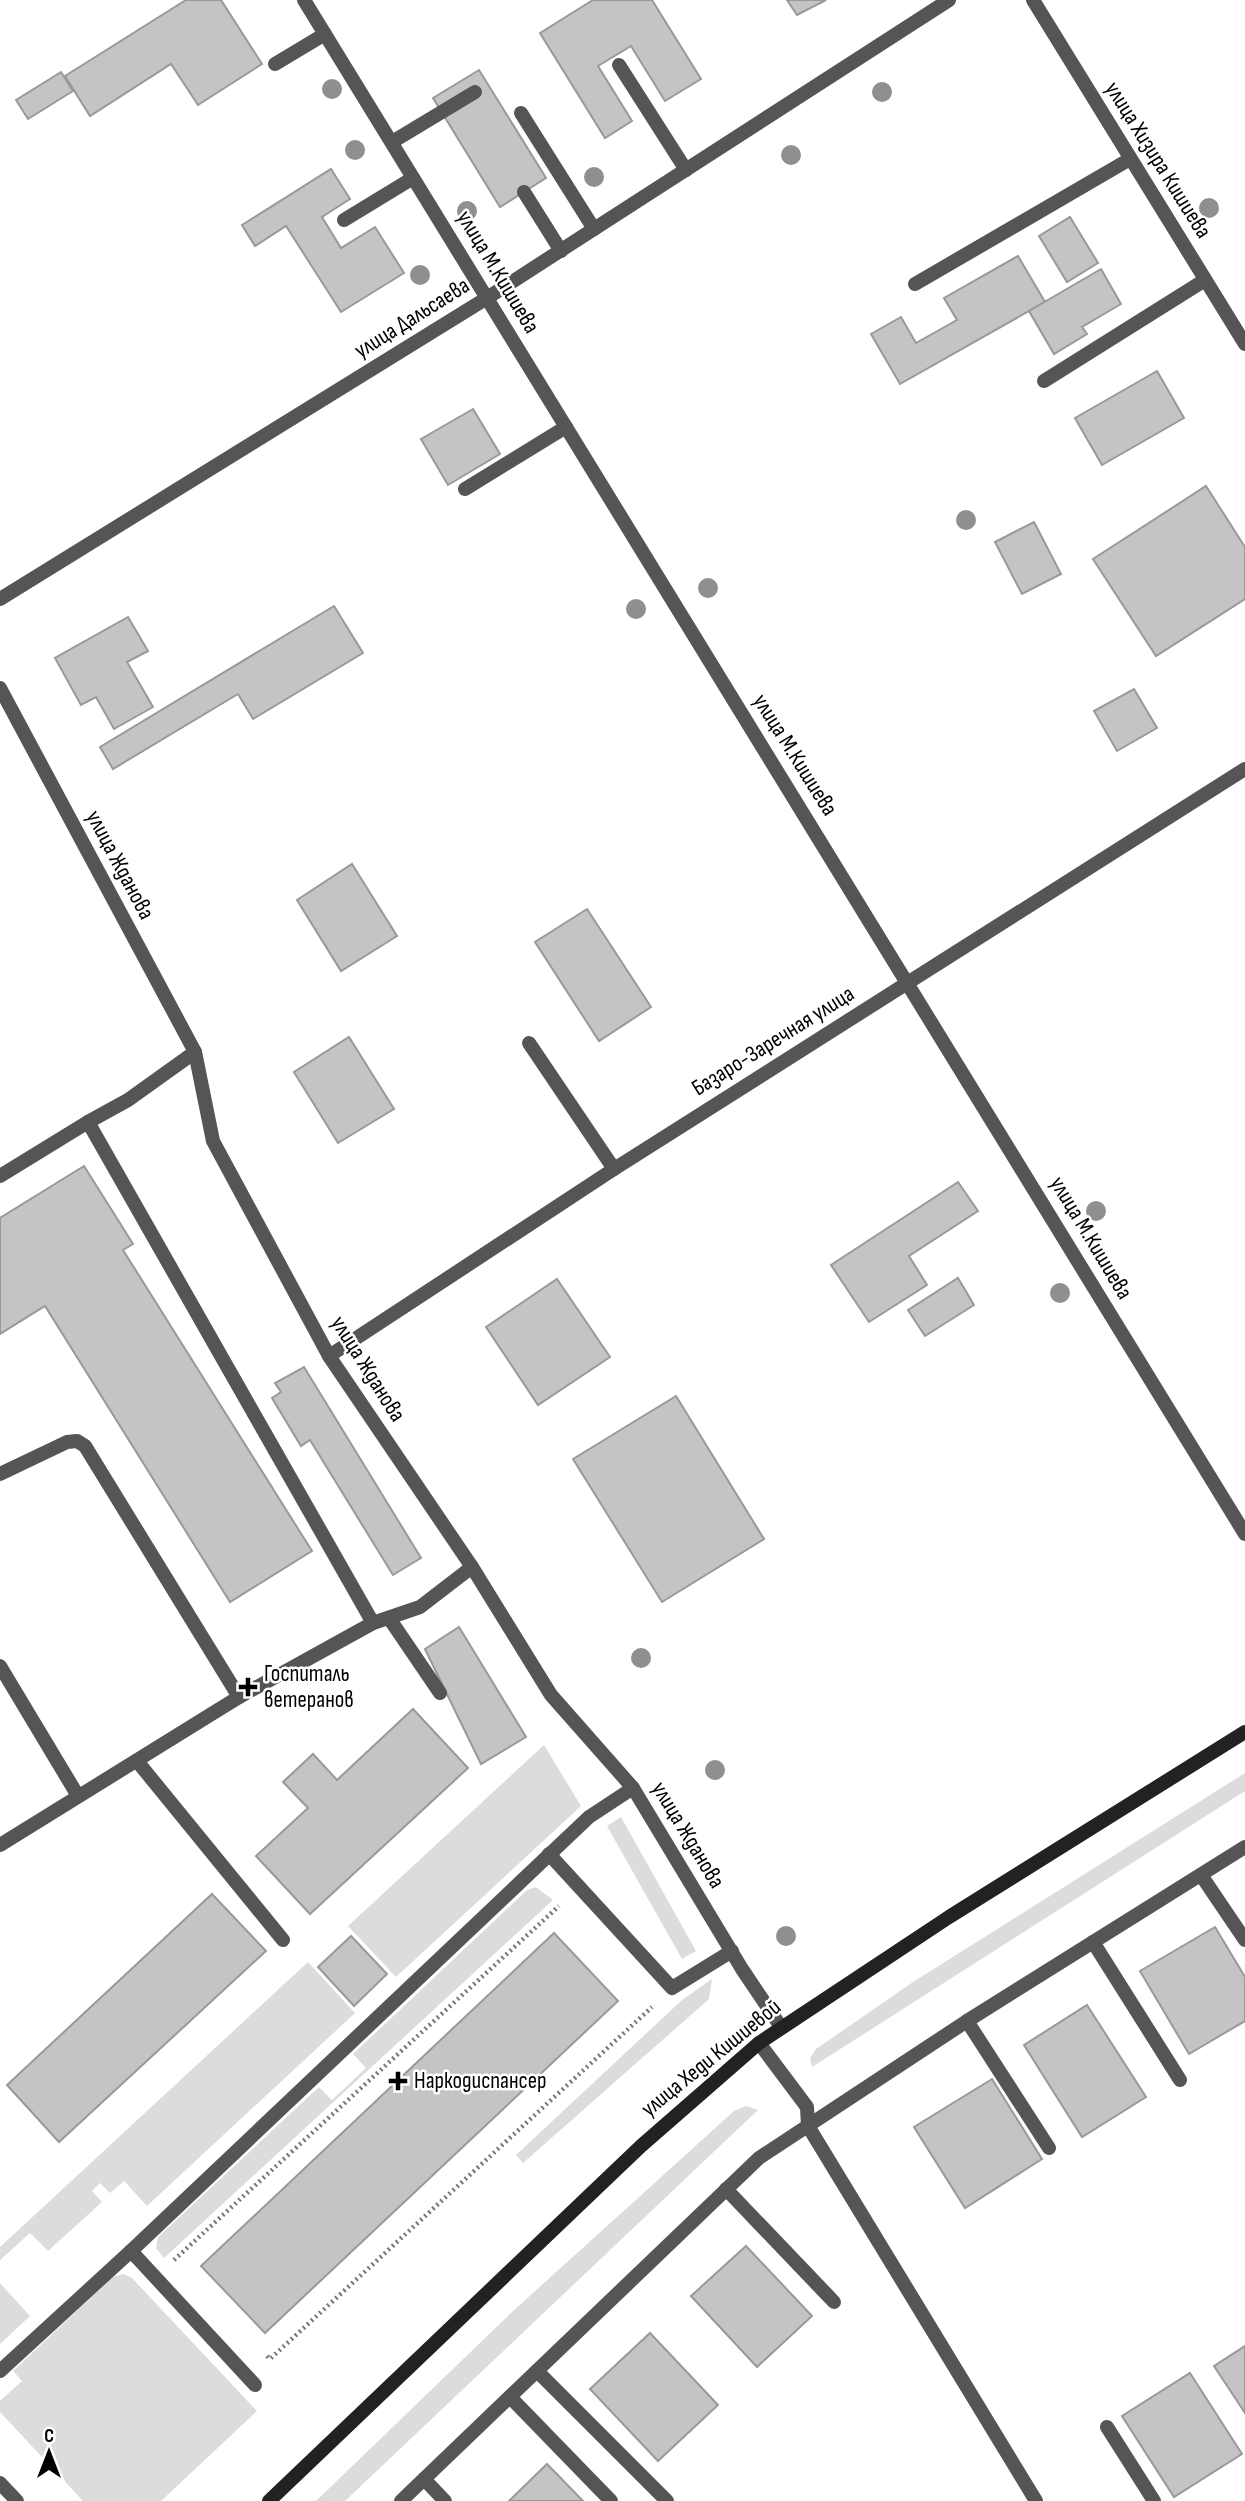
<svg xmlns="http://www.w3.org/2000/svg" width="1245" height="2501" font-family="'Sofia Sans Condensed',sans-serif">
	<style>
		.green { fill: #dcdcdc }
		.building { fill: #c4c4c4; stroke: #999; stroke-width: 2 }
		.lines { fill: none; stroke-linecap: round; stroke-linejoin: round }
		.path { stroke: #777; stroke-width: 4.5; stroke-dasharray: 2 3.5; stroke-linecap: butt }
		.service { stroke: #555; stroke-width: 14 }
		.minor { stroke: #555; stroke-width: 14 }
		.secondary { stroke: #222; stroke-width: 14 }
		.tree { fill: #8f8f8f }
		.poi-dot { fill: #000; stroke: #fff; stroke-width: 2.5 }
		.labels { text-anchor: middle; dominant-baseline: central; stroke-width: 5; stroke-linejoin: round; paint-order: stroke }
		.street-label { font-size: 23px; fill: #000; stroke: #fff }
		.poi-label { font-size: 23px; fill: #000; stroke: #fff; text-anchor: start }
	</style>
	<rect width="100%" height="100%" fill="#fff"/>
	<g class="green">
		<path d="M544,1745l37,61 -185,171 -48,-51z"/>
		<path d="M1245,1773v18l-433,276 -2,-9 6,-9 97,-67z"/>
		<path d="M621,1817l75,134 -14,8 -75,-133z"/>
		<path d="M536,1887l17,13 -389,358 -8,-10 2,-11 161,-150 13,13 34,-32 -13,-14 174,-164z"/>
		<path d="M308,1962l47,51 -208,193 -23,-25 -14,12 -10,-10 -8,8 10,11 -54,49 -18,-18 -30,27v-13z"/>
		<path d="M712,1979l-3,20 -186,164 -7,-8 166,-155z"/>
		<path d="M746,2106l12,4 -413,391h-29l196,-189 222,-201z"/>
		<path d="M123,2274l9,4 125,133 -96,90h-78l-83,-89v-11l22,-20 -9,-10 100,-94z"/>
		<path d="M0,2283l30,33 -30,28z"/>
	</g>
	<g class="building">
		<path d="M186,0h35l41,64 -64,41 -27,-41 -81,52 -25,-40z"/>
		<path d="M593,0h59l49,79 -36,22 -34,-55 -33,20 34,55 -27,17 -65,-105z"/>
		<path d="M787,0h39l-29,15z"/>
		<path d="M479,70l67,108 -46,29 -67,-109z"/>
		<path d="M61,72l12,19 -45,28 -12,-19z"/>
		<path d="M331,169l19,30 -28,18 19,31 34,-21 29,46 -63,39 -55,-86 -31,20 -13,-21z"/>
		<path d="M1070,217l28,46 -31,19 -28,-46z"/>
		<path d="M1018,256l27,46 -145,82 -29,-50 30,-17 15,26 41,-23 -13,-22z"/>
		<path d="M1101,269l20,35 -39,23 5,7 -33,20 -25,-43z"/>
		<path d="M1157,371l27,47 -82,47 -27,-47z"/>
		<path d="M473,409l27,45 -52,31 -27,-46z"/>
		<path d="M1206,486l39,61v52l-89,57 -63,-97z"/>
		<path d="M1034,522l27,52 -39,20 -27,-52z"/>
		<path d="M334,606l29,47 -110,66 -15,-25 -125,75 -13,-22z"/>
		<path d="M128,617l20,34 -21,11 26,45 -39,22 -18,-32 -15,8 -26,-47z"/>
		<path d="M1134,689l23,39 -40,23 -23,-40z"/>
		<path d="M352,864l45,72 -56,35 -44,-71z"/>
		<path d="M587,909l64,98 -52,34 -64,-99z"/>
		<path d="M349,1037l45,72 -56,34 -44,-71z"/>
		<path d="M84,1166l49,78 -10,6 189,301 -82,51 -185,-296 -45,28v-116z"/>
		<path d="M958,1182l20,29 -69,45 18,29 -58,37 -38,-57z"/>
		<path d="M958,1278l16,27 -49,31 -17,-26z"/>
		<path d="M557,1279l53,78 -72,48 -52,-78z"/>
		<path d="M304,1367l117,191 -28,17 -83,-135 -9,6 -29,-48 9,-6 -6,-9z"/>
		<path d="M676,1396l88,143 -102,63 -89,-143z"/>
		<path d="M459,1627l67,110 -45,27 -56,-115z"/>
		<path d="M413,1709l55,59 -158,146 -54,-58 52,-48 -25,-26 30,-28 24,26z"/>
		<path d="M212,1894l54,57 -207,191 -52,-57z"/>
		<path d="M1215,1927l30,50v44l-56,33 -49,-83z"/>
		<path d="M554,1933l64,68 -353,332 -64,-67z"/>
		<path d="M351,1936l36,38 -33,32 -36,-39z"/>
		<path d="M1087,2005l59,92 -64,40 -58,-92z"/>
		<path d="M992,2079l50,80 -77,49 -51,-81z"/>
		<path d="M746,2246l66,70 -55,51 -66,-71z"/>
		<path d="M650,2333l68,72 -60,56 -68,-72z"/>
		<path d="M1245,2346v67l-31,-47z"/>
		<path d="M1190,2373l52,81 -68,43 -52,-81z"/>
		<path d="M547,2464l36,37h-74z"/>
	</g>
	<g class="lines">
		<g class="path">
			<path d="M174,2260l385,-354"/>
			<path d="M267,2356l3,3 382,-352"/>
		</g>
		<g class="service">
			<path d="M275,64l50,-30"/>
			<path d="M619,65l67,105"/>
			<path d="M521,113l73,116"/>
			<path d="M392,142l83,-50"/>
			<path d="M524,192l37,59"/>
			<path d="M344,220l69,-42"/>
			<path d="M915,284l215,-125"/>
			<path d="M1044,381l161,-101"/>
			<path d="M465,489l101,-62"/>
			<path d="M529,1043l85,126"/>
			<path d="M88,1122l40,-22 67,-48"/>
			<path d="M0,1176l88,-54 285,501"/>
			<path d="M0,1474l67,-32 10,-1 8,5 154,251"/>
			<path d="M389,1618l51,75"/>
			<path d="M0,1666l78,130"/>
			<path d="M137,1761l146,179"/>
			<path d="M0,1845l239,-148 134,-74 47,-16 52,-40"/>
			<path d="M549,1854l123,134 60,-37"/>
			<path d="M1201,1875l44,65"/>
			<path d="M1093,1942l87,138"/>
			<path d="M967,2021l82,127"/>
			<path d="M726,2189l108,113"/>
			<path d="M131,2251l124,134"/>
			<path d="M0,2371l131,-120 458,-434 44,-29"/>
			<path d="M537,2371l130,130"/>
			<path d="M510,2397l101,104"/>
			<path d="M1107,2427l47,74"/>
			<path d="M424,2479l21,22"/>
			<path d="M0,2483l17,18"/>
		</g>
		<g class="minor">
			<path d="M304,0l941,1534"/>
			<path d="M1033,0l212,344"/>
			<path d="M0,599l487,-301 462,-298"/>
			<path d="M0,688l195,364 18,89 116,215 143,211 79,128 82,93 109,181 39,58"/>
			<path d="M329,1356l285,-187 631,-400"/>
			<path d="M759,2043l48,64 1,19 228,375"/>
			<path d="M401,2501l358,-343 208,-137 278,-174"/>
		</g>
		<path class="secondary" d="M269,2501l372,-355 118,-103 190,-126 296,-185"/>
	</g>
	<g class="tree">
		<circle cx="332" cy="89" r="10"/>
		<circle cx="882" cy="92" r="10"/>
		<circle cx="355" cy="150" r="10"/>
		<circle cx="791" cy="155" r="10"/>
		<circle cx="594" cy="177" r="10"/>
		<circle cx="1209" cy="208" r="10"/>
		<circle cx="467" cy="211" r="10"/>
		<circle cx="420" cy="275" r="10"/>
		<circle cx="966" cy="520" r="10"/>
		<circle cx="708" cy="588" r="10"/>
		<circle cx="636" cy="609" r="10"/>
		<circle cx="1096" cy="1211" r="10"/>
		<circle cx="1060" cy="1293" r="10"/>
		<circle cx="641" cy="1658" r="10"/>
		<circle cx="715" cy="1770" r="10"/>
		<circle cx="786" cy="1936" r="10"/>
	</g>
	<g class="poi-dot">
		<path d="M244.5 1676.5h7v7h7v7h-7v7h-7v-7h-7v-7h7z"/>
		<path d="M394.5 2070.5h7v7h7v7h-7v7h-7v-7h-7v-7h7z"/>
	</g>
	<g class="labels">
		<g class="street-label">
			<text transform="translate(1158 160) rotate(58)">улица Хизира Кишиева</text>
			<text transform="translate(498 272) rotate(59)">улица М.Кишиева</text>
			<text transform="translate(412 318) rotate(-32)">улица Дальсаева</text>
			<text transform="translate(795 755) rotate(58)">улица М.Кишиева</text>
			<text transform="translate(120 865) rotate(62)">улица Жданова</text>
			<text transform="translate(773 1041) rotate(-32)">Базаро-Заречная улица</text>
			<text transform="translate(1091 1238) rotate(59)">улица М.Кишиева</text>
			<text transform="translate(368 1369) rotate(58)">улица Жданова</text>
			<text transform="translate(688 1835) rotate(59)">улица Жданова</text>
			<text transform="translate(711 2058) rotate(-39)">улица Хеди Кишиевой</text>
		</g>
		<g class="poi-label">
			<text x="264" y="1674">Госпиталь<tspan x="264" dy="26">ветеранов</tspan></text>
			<text x="414" y="2081">Наркодиспансер</text>
		</g>
	</g>
	<g transform="translate(49 2452)" stroke="#ffffff" stroke-width="5" paint-order="stroke">
	<path d="M0-5L12 26L0 18L-12 26Z" fill="#000000"/>
	<text y="-10" font-size="19" font-weight="bold" text-anchor="middle" fill="#000000">С</text>
	</g>
</svg>
